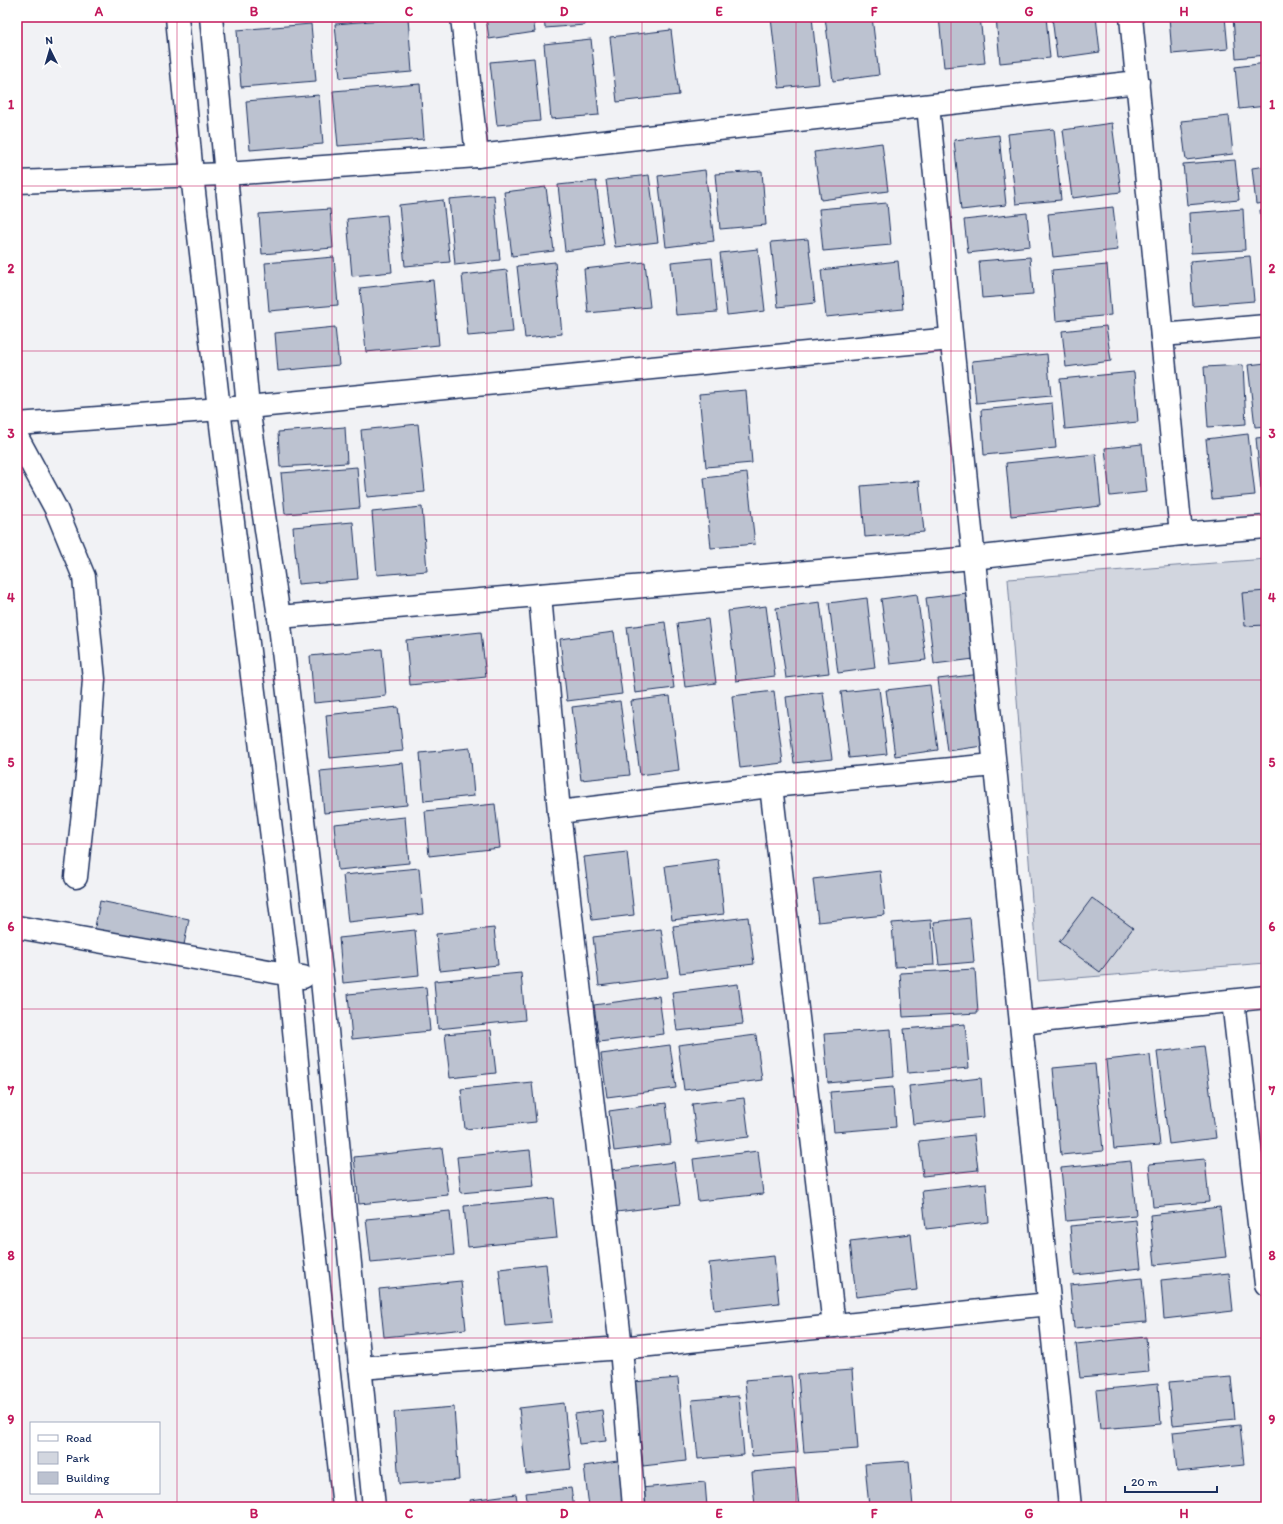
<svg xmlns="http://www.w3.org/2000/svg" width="1283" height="1524" font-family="Itim,sans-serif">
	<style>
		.green { fill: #d2d6df; stroke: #76829e }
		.building { fill: #bcc2d0; stroke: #1b2f5e }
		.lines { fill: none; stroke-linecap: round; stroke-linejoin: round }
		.minor-casing { stroke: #1b2f5e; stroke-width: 25 }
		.minor { stroke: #fff; stroke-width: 22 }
		.grid { fill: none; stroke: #c2185b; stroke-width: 1; stroke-opacity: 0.55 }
		.neatline { fill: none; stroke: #c2185b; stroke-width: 1.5 }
		.grid-label { font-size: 13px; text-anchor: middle; font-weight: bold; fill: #c2185b }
	</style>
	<rect width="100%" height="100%" fill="#f1f2f5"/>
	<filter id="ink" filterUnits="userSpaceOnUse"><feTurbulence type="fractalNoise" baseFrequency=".025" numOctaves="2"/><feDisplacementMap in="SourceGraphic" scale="8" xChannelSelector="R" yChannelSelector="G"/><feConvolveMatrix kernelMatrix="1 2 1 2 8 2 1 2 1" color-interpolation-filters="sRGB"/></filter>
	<g filter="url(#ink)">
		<path class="green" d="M1266,559v404l-228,18 -30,-402z"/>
		<g class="building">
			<path d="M486,17h47l2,15 -46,7z"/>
			<path d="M544,17h41v8l-40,3z"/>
			<path d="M778,17h34l7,67 -40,4 -8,-70z"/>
			<path d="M825,17h47l7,58 -46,6z"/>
			<path d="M939,17h41l5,46 -41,4z"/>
			<path d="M996,17h50l4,41 -50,5z"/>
			<path d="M1052,17h44l4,35 -43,6z"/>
			<path d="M1169,17h56l3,32 -56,5z"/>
			<path d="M1233,17h33v38l-30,3z"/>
			<path d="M408,18l4,54 -72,6 -5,-54z"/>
			<path d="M311,24l5,57 -75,6 -4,-57z"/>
			<path d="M671,30l8,65 -62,7 -7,-65z"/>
			<path d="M591,39l8,76 -48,4 -7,-75z"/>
			<path d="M534,58l6,63 -43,4 -7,-63z"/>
			<path d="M1266,63v43l-27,3 -4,-42z"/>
			<path d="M420,84l4,55 -86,7 -5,-55z"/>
			<path d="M319,95l4,49 -73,6 -4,-49z"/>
			<path d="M1229,116l4,38 -47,6 -5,-39z"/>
			<path d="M1112,123l9,69 -49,6 -9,-68z"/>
			<path d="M1054,129l7,71 -45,4 -8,-70z"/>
			<path d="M999,135l7,70 -45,5 -7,-70z"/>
			<path d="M882,143l6,48 -67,9 -7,-48z"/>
			<path d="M1235,160l4,40 -52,5 -4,-41z"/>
			<path d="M1266,166v37l-10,1 -4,-36z"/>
			<path d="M705,170l9,71 -48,6 -8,-71z"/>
			<path d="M762,171l4,54 -46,4 -5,-55z"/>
			<path d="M649,175l9,67 -43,5 -9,-67z"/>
			<path d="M596,181l8,65 -39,5 -7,-66z"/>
			<path d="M546,187l8,64 -42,5 -8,-64z"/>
			<path d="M494,195l6,65 -45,5 -6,-66z"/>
			<path d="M443,200l7,62 -45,4 -6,-61z"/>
			<path d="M887,203l4,42 -68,6 -4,-42z"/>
			<path d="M1113,207l5,43 -65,7 -5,-43z"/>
			<path d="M330,209l3,39 -71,6 -3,-40z"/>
			<path d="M1243,209l2,41 -54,3 -2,-40z"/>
			<path d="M1266,209v58l-6,-57z"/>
			<path d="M1027,213l3,33 -62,7 -4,-33z"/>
			<path d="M387,215l5,57 -40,4 -5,-57z"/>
			<path d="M808,239l7,64 -37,4 -7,-65z"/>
			<path d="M758,249l7,62 -38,4 -7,-62z"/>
			<path d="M1250,256l4,45 -61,5 -3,-45z"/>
			<path d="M334,257l4,48 -69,6 -4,-48z"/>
			<path d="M1030,257l3,37 -51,4 -3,-37z"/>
			<path d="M712,258l5,54 -41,3 -5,-53z"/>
			<path d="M898,261l5,48 -77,8 -5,-47z"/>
			<path d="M555,262l7,72 -37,4 -8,-72z"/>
			<path d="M645,262l5,45 -62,6 -4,-44z"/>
			<path d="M1107,265l4,50 -55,6 -4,-51z"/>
			<path d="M507,270l6,62 -45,4 -6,-61z"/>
			<path d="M433,280l6,65 -73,7 -6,-64z"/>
			<path d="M1106,326l5,35 -45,6 -4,-36z"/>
			<path d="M335,327l4,38 -61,6 -3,-38z"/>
			<path d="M1047,354l4,42 -75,7 -4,-42z"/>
			<path d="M1266,363v63l-11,1 -7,-62z"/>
			<path d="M1243,365l3,59 -38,3 -4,-60z"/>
			<path d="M1134,372l4,50 -73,7 -5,-50z"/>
			<path d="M746,390l6,73 -46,4 -7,-73z"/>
			<path d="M1052,403l4,45 -72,7 -3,-45z"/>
			<path d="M418,424l7,68 -58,5 -6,-67z"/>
			<path d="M345,427l2,36 -67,4 -2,-35z"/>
			<path d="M1248,434l7,61 -43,4 -6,-60z"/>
			<path d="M1266,437v52h-5l-5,-51z"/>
			<path d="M1142,444l5,48 -37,4 -5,-48z"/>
			<path d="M1096,454l5,52 -90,10 -5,-53z"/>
			<path d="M357,467l3,41 -75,6 -4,-41z"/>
			<path d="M747,473l8,71 -44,4 -7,-70z"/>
			<path d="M919,481l5,51 -59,5 -4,-51z"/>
			<path d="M422,507l5,64 -50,4 -5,-63z"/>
			<path d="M353,522l5,57 -60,5 -5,-57z"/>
			<path d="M1266,591v34l-21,1 -3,-33z"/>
			<path d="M974,592l8,66 -48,6 -8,-66z"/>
			<path d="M917,594l9,66 -36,4 -9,-65z"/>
			<path d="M867,598l8,70 -37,5 -9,-70z"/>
			<path d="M820,602l9,71 -43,5 -10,-70z"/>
			<path d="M766,606l9,70 -39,5 -8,-70z"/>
			<path d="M708,619l8,64 -31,4 -8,-64z"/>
			<path d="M665,622l9,66 -39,5 -8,-66z"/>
			<path d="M481,632l5,45 -76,8 -4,-45z"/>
			<path d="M614,632l8,62 -55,7 -7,-62z"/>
			<path d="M382,649l4,47 -72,7 -4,-47z"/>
			<path d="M981,674l9,71 -43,6 -9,-72z"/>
			<path d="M930,685l8,65 -43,6 -9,-66z"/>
			<path d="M879,688l8,66 -38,4 -8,-66z"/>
			<path d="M774,691l9,72 -43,5 -8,-72z"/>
			<path d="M823,692l9,67 -38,4 -8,-66z"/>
			<path d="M670,696l9,74 -39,5 -9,-74z"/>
			<path d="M620,701l10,74 -49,5 -9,-73z"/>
			<path d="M398,707l5,44 -73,7 -4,-43z"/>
			<path d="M470,748l4,48 -50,5 -4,-48z"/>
			<path d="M403,763l4,42 -83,8 -4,-42z"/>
			<path d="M495,804l5,44 -71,8 -4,-45z"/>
			<path d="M405,817l4,46 -71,7 -4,-46z"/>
			<path d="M627,852l7,63 -42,5 -8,-63z"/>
			<path d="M718,859l6,55 -52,6 -7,-54z"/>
			<path d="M419,868l4,46 -75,8 -5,-47z"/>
			<path d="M880,871l5,44 -67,7 -5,-43z"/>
			<path d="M1092,898l41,30 -33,44 -41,-30z"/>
			<path d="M100,901l89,18 -6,31 -89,-18z"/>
			<path d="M748,917l6,47 -74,9 -7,-47z"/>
			<path d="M970,918l4,44 -35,3 -5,-43z"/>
			<path d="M931,920l3,45 -39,2 -3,-44z"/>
			<path d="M494,928l4,37 -58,6 -4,-37z"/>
			<path d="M661,929l7,48 -69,9 -6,-49z"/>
			<path d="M415,930l4,45 -76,8 -4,-45z"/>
			<path d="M975,969l3,44 -75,4 -3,-44z"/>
			<path d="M521,973l4,47 -87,9 -4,-48z"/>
			<path d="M738,984l5,40 -66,7 -5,-39z"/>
			<path d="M426,987l4,44 -78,8 -4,-45z"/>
			<path d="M659,996l5,38 -65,8 -5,-37z"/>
			<path d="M965,1024l4,44 -61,5 -4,-44z"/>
			<path d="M891,1029l3,48 -66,6 -4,-49z"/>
			<path d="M491,1030l5,43 -46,5 -5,-44z"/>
			<path d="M756,1035l6,45 -78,10 -6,-45z"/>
			<path d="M670,1045l6,43 -69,9 -6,-43z"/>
			<path d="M1204,1046l12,92 -47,6 -12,-92z"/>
			<path d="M1150,1055l10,90 -46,4 -8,-89z"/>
			<path d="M1095,1064l8,87 -42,4 -8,-87z"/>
			<path d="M981,1078l3,39 -71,7 -4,-38z"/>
			<path d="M532,1082l4,40 -71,7 -4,-40z"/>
			<path d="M893,1087l3,40 -62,5 -4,-40z"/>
			<path d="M744,1098l5,39 -52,6 -5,-39z"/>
			<path d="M666,1103l5,41 -57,7 -5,-40z"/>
			<path d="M974,1135l4,35 -55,6 -4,-35z"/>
			<path d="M442,1148l6,47 -89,9 -5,-47z"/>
			<path d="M530,1150l4,36 -73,7 -4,-36z"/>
			<path d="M758,1151l5,43 -65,7 -5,-42z"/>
			<path d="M1205,1159l4,43 -56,5 -4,-43z"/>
			<path d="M1131,1161l5,54 -70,6 -5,-53z"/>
			<path d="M674,1162l6,42 -71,9 -5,-42z"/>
			<path d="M986,1183l3,39 -63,7 -4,-39z"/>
			<path d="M553,1198l4,40 -89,9 -4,-41z"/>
			<path d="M1220,1207l6,50 -71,8 -5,-50z"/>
			<path d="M450,1211l4,44 -83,8 -5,-44z"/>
			<path d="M1136,1220l5,48 -67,7 -4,-49z"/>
			<path d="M911,1234l6,56 -61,7 -6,-56z"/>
			<path d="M774,1256l5,47 -65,7 -5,-47z"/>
			<path d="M546,1264l6,58 -47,4 -6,-57z"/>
			<path d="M1229,1273l4,38 -69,8 -3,-39z"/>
			<path d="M1142,1278l4,44 -72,6 -4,-43z"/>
			<path d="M461,1281l5,48 -82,8 -5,-48z"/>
			<path d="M1146,1337l3,35 -69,6 -4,-34z"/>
			<path d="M852,1370l6,79 -54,4 -6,-79z"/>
			<path d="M791,1376l7,76 -46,4 -7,-76z"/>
			<path d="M1231,1377l4,42 -62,6 -4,-43z"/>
			<path d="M678,1378l8,83 -43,5 -9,-84z"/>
			<path d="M1158,1384l3,40 -61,5 -4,-39z"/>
			<path d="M739,1396l5,59 -46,4 -6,-59z"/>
			<path d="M564,1403l7,66 -45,5 -7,-66z"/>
			<path d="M454,1407l5,73 -60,4 -5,-72z"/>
			<path d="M602,1410l4,31 -27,3 -4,-30z"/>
			<path d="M1240,1425l4,40 -67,7 -4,-40z"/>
			<path d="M624,1460l6,47h-41l-5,-41z"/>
			<path d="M909,1461l4,46h-44l-4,-43z"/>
			<path d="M795,1468l4,39h-44l-3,-35z"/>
			<path d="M705,1482l2,25h-64l-2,-19z"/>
			<path d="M571,1488l3,19h-46l-2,-14z"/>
			<path d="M516,1494l2,13h-47l-1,-7z"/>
		</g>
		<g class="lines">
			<defs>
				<g id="minor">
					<path d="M177,17l15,158 27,234 70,566 22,240 33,292"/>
					<path d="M211,17l37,390 31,210 43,363 52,527"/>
					<path d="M462,17l15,139"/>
					<path d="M1131,17l50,517"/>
					<path d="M928,106l142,1401"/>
					<path d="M17,182l209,-8 251,-18 661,-74"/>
					<path d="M1162,335l104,-9"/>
					<path d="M17,424l231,-17 703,-68"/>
					<path d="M17,437l39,72 28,68 10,102 -6,87 -12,111"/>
					<path d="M540,595l19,217 62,536 13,159"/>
					<path d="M279,617l694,-59 208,-24 85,-7"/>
					<path d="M771,786l63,540"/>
					<path d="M559,812l212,-26 223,-21"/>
					<path d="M17,927l286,50"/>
					<path d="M1233,1001l33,283"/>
					<path d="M1021,1023l245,-26"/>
					<path d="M360,1368l261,-20 428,-44"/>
				</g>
			</defs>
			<use href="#minor" class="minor-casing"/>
			<use href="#minor" class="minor"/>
		</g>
	</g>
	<path class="grid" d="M177,17v1490M332,17v1490M487,17v1490M642,17v1490M796,17v1490M951,17v1490M1106,17v1490M17,186h1249M17,351h1249M17,515h1249M17,680h1249M17,844h1249M17,1009h1249M17,1173h1249M17,1338h1249"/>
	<rect width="1283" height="1524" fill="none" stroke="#fff" stroke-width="44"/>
	<rect x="30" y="1422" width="130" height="72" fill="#ffffff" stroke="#a4acbf"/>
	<rect x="38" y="1435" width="20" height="6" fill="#ffffff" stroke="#a4acbf"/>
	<text x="66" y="1442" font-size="12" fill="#1b2f5e">Road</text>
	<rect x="38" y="1452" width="20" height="12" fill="#d2d6df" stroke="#a4acbf"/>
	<text x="66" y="1462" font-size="12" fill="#1b2f5e">Park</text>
	<rect x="38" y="1472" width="20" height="12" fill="#bcc2d0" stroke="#a4acbf"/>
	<text x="66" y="1482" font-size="12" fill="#1b2f5e">Building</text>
	<g transform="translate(50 50) rotate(355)" stroke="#ffffff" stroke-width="3" paint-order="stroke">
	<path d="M0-3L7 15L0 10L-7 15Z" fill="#1b2f5e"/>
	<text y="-6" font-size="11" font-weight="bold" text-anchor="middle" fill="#1b2f5e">N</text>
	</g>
	<path d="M1125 1486v6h92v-6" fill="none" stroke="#1b2f5e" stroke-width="2"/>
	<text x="1131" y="1486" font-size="12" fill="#1b2f5e" stroke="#ffffff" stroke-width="3" paint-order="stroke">20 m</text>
	<rect x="22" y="22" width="1239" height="1480" class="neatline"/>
	<g class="grid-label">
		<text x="99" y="16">A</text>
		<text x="254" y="16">B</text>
		<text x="409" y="16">C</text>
		<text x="564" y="16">D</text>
		<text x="719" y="16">E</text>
		<text x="874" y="16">F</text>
		<text x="1029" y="16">G</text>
		<text x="1184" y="16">H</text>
		<text x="11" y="109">1</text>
		<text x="1272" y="109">1</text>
		<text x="11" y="273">2</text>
		<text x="1272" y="273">2</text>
		<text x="11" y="438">3</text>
		<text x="1272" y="438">3</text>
		<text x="11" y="602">4</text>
		<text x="1272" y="602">4</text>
		<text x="11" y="767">5</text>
		<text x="1272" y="767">5</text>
		<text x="11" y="931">6</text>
		<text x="1272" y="931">6</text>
		<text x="11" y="1095">7</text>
		<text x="1272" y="1095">7</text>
		<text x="11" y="1260">8</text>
		<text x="1272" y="1260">8</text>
		<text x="11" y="1424">9</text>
		<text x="1272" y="1424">9</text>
		<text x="99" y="1518">A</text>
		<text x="254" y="1518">B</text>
		<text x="409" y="1518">C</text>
		<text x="564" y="1518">D</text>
		<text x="719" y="1518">E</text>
		<text x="874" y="1518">F</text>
		<text x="1029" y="1518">G</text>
		<text x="1184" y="1518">H</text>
	</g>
</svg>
